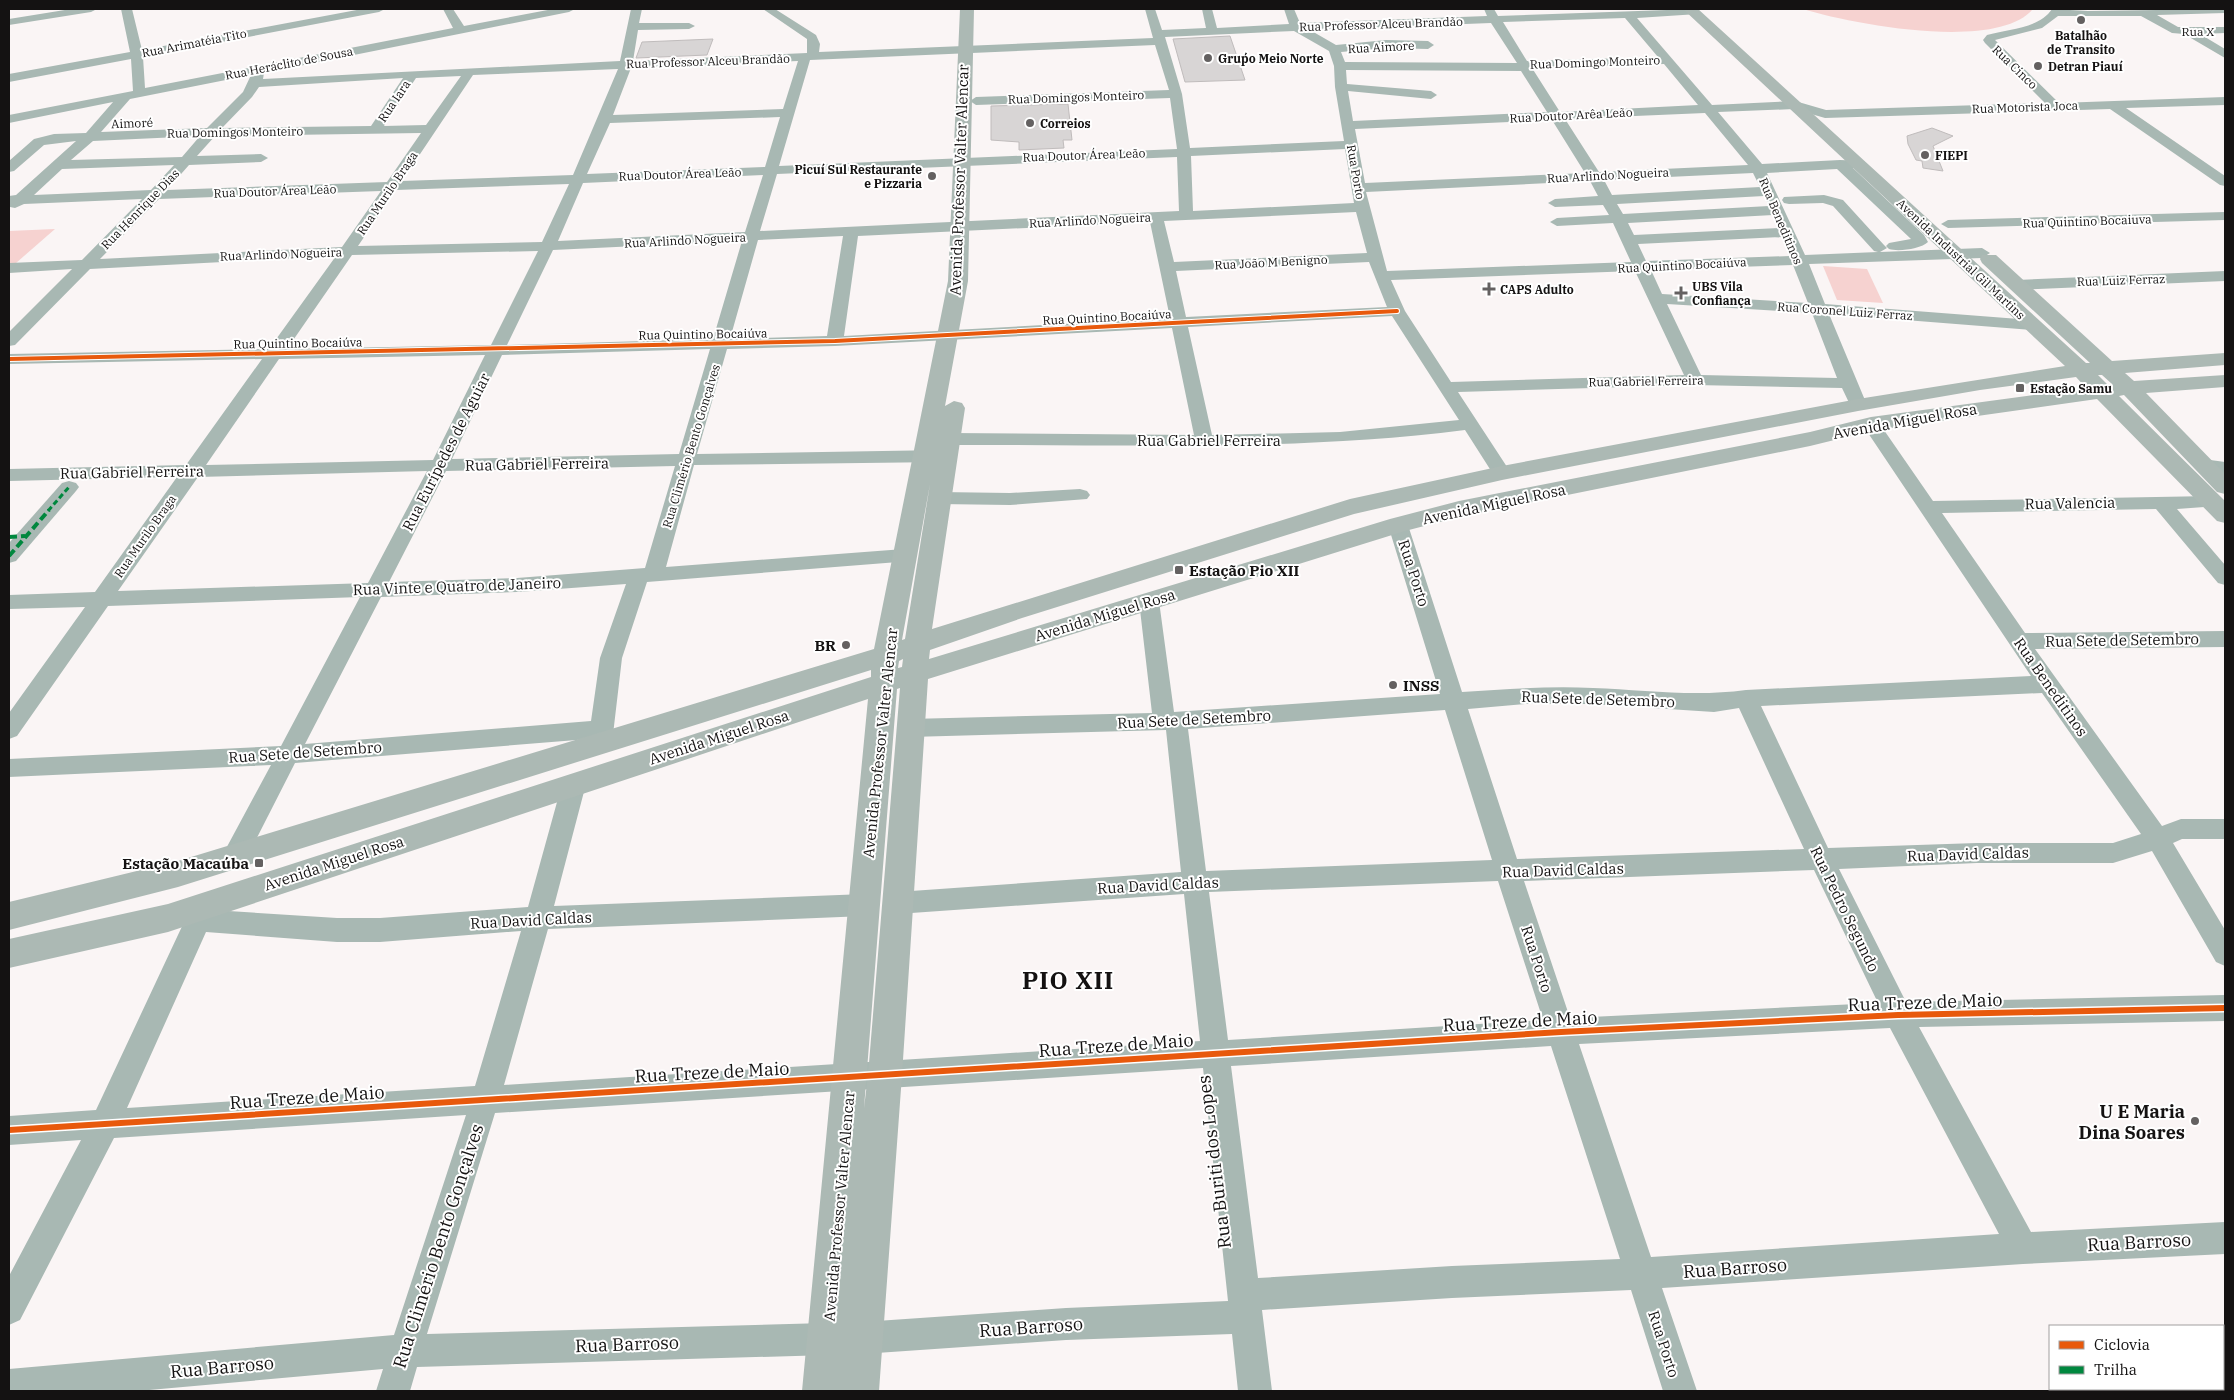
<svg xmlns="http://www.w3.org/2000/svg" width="2234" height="1400" font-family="'IBM Plex Serif',serif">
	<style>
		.green { fill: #f6d2d0 }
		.building { fill: #d8d5d5; stroke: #c0bcbc }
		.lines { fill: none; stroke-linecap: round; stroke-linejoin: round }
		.minor { fill: #a8b8b3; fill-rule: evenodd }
		.major { fill: #acb9b4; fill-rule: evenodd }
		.quiet-far1 { stroke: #00873e; stroke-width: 3; stroke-dasharray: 5.5 3; stroke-linecap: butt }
		.quiet { stroke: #00873e; stroke-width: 4; stroke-dasharray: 8 4; stroke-linecap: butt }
		.cycleway-far1-casing { stroke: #fff; stroke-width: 6 }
		.cycleway-casing { stroke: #fff; stroke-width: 9 }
		.cycleway-far1 { stroke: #e8590c; stroke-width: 4 }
		.cycleway { stroke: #e8590c; stroke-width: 6 }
		.poi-dot { fill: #646161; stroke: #fff; stroke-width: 2 }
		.labels { text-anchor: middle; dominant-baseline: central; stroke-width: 4; stroke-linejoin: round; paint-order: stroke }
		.far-street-label { font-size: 12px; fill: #141212; stroke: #fff }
		.far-poi-label { font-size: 12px; font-weight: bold; fill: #141212; stroke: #fff; text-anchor: start }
		.street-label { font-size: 15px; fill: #141212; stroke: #fff }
		.poi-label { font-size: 15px; font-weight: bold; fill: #141212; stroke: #fff; text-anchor: start }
		.near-street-label { font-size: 18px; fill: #141212; stroke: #fff }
		.near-poi-label { font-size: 18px; font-weight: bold; fill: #141212; stroke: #fff; text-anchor: end }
		.near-district-label { font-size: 24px; font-weight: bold; letter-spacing: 1px; fill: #141212; stroke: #fff }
	</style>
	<rect width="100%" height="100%" fill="#faf5f5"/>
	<g class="green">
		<path d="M1803,9h230c-36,43 -182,15 -230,0z"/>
		<path d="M55,229l-39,34h-7v-32z"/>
		<path d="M1823,266l44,3 16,34 -46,-3z"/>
	</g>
	<g class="building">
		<path d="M1230,36l15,44 -60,2 -12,-43z"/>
		<path d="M713,39l-6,16 -71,3 6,-16z"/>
		<path d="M1068,104l4,36h-9l1,8 -45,2v-8l-28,-2v-34z"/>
		<path d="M1932,128l21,8 -20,10 10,25 -20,-3 -1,-7 -6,-1 -8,-16 -1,-8z"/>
	</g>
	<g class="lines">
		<g class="minor">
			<path d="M71,9h26l-6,3 -82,13v-6z"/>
			<path d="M121,9h11l10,41 220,-41h23l-6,3 -236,45 2,31 308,-60 -10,-19h10l11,17 89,-17h22l-6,3 -305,61 -1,6 357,-18 11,-52h11l-3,14h50l6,3 -6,3 -51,1 -5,31 174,-8v-14l-44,-30h12l41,26 4,9 -1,8 334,-14 -8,-29h10l7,21 44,-2 -4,-19h10l5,19 72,-4 -5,-15h10l6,14 187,-7 -3,-7h10l4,7 197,-7 5,3 -2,2 -61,4 75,87 83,-4 31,9 219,-7 -60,-60 -2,-3 4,-5c20,-6 52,-6 65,-26l36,2 137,-2v4l-68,2 21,12h47v6l-25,1 25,15v9l-41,-24 -12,-1 -31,-17h-83l-16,12 -47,12 64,63 166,-6v8l-99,3 99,68v10l-5,-1 -110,-76 -285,9 -31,-9 -76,3 44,52 78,-4 24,1 2,3 -2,3 -11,1 71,67 4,7c-7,7 -30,10 -39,7l-3,-3 3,-3 22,-4 -74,-70 -70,4 38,82 73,-3 -4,-1 -41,-45 -10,-3 -34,1 -5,-1 -2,-3 2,-3 40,-2 19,5 41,45 3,3 -7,4 102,-4 8,5 -8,5 -173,6 16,40 207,16 6,2 2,3 -2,3 -6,2 -203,-16 38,91 -3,4h-12l-10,-21 -147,-3 -237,7 53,81 -2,4h-14l-30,-47c-172,22 -343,14 -516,15l-6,-2 -3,-4 3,-4 6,-2 245,2 -22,-107 -337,18 -108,3 -30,105 246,-4 7,2 2,4 -2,4 -7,2 -249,3 -28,102 238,-18 7,2 3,5 -3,5 -264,21 -25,76 -10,85 -4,6 -8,3 -8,-3 -3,-10 -294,24 -51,100 -9,4 -9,-4 -4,-7 49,-91 -262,12v-18l272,-13 79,-149 -252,9 -91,130 -8,3v-26l76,-106 -76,2v-14l86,-3 82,-115 -168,4v-12l177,-4 76,-106 -253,5v-10l260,-5 67,-93 -246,13 -75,76 -6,1v-14l63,-63 -63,4v-10l73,-3 60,-61 -118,5 -9,4 -5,-1 -1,-11 7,-1 60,-54 -32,4 -30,26 -5,1v-11l25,-22 20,-5 32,-1 27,-31 -104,21v-8l124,-24 -2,-32 -122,23v-8l121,-22zM1625,18l33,39 -131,4 -24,-39zM1491,23l26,40 -172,-1 -4,-10 45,-4 42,1 6,-4 -6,-4 -42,-1 -50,5 -26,-15zM1294,31l35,20 5,15 1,21 9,54 -154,7 -8,-54 -17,-57zM1155,45l14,45 -193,7 -6,4 6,4 194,-7 7,51 -398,17 31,-106zM798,61l-15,48 -170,6 18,-47zM1664,64l34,41 -138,7 -28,-44zM618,69l-45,106 -171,6 71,-106zM1346,70l175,1 26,41 -194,9 -5,-30 83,8 6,-4 -6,-4 -84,-7zM251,75l-8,17 -36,36 -106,4 29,-33zM461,76l-35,49 -42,1 32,-48zM403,78l-32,48 -149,2 30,-31 7,-10zM1705,113l43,52 -149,7 -34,-53zM780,117l-15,50 -178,7 23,-51zM1552,120l33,53 -220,10 -10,-54zM421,133l-34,49 -220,8 22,-25 72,-3 7,-4 -7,-4 -64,2 18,-20zM200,136l-18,21 -111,3 22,-19zM1345,149l9,54 -161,8 -2,-55zM1177,157l2,54 -419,20 17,-57zM174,165l-23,25 -117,5 28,-26zM1753,173l7,14 -148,8 -8,-15zM763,175l-18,57 -187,9 25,-58zM1590,181l8,15 -43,3 -7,4 7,4 48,-2 6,10 -52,3 -7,4 7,4 56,-3 18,39 -244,9 -21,-79zM569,184l-27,58 -184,4 38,-56zM381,191l-39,56 -242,12 59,-60zM1764,196l5,10 -146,8 -6,-10zM1356,212l11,41 -193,9 -10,-41zM1773,215l6,13 -145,7 -6,-12zM1150,222l20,96 -326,18 14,-100zM843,236l-16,100 -97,3 28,-99zM1782,237l8,19 -144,5 -8,-17zM742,241l-29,98 -206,6 46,-95zM538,251l-47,94 -204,4 65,-94zM1369,262l18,45 -201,10 -10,-46zM1793,265l15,38 -146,-9 -11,-24zM1635,271l49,104 -233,7 -46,-71 -14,-31zM1667,304l145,9 25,65 -136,-3zM1392,316l67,104 -119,12 -128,3 -24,-108zM710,349l-31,105 -227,5 50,-104zM485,355l-52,105 -227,5 73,-106zM675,466l-30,102 -128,10 -128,4 57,-111zM427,471l-59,112 -250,8 80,-114zM626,584l-26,74 -9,63 -286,23 76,-147 136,-5z"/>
			<path d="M2225,212v8l-277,8 -7,-4 7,-4z"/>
			<path d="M2225,271v10l-208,9 -8,-5 8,-5z"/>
			<path d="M1871,419l6,1 56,81 278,-5 7,2 3,4 -3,4 -41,3 48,56v20l-7,-2 -62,-74 -214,4 83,120 200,-2v16l-190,2 127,177 19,-7h44v20h-43l-9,4 52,87v36l-9,-4 -64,-111 -39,12h-136l-138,6 67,133 319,-7v26l-306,6 112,205 194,-10v32l-202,10 -361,24 35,103h-34l-32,-101 -179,8 -190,12 10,81h-34l-6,-57 -166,6 -204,14 -445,13 -7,24h-34l7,-22 -245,22h-129v-22l385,-34 72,-220 -352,23 -94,182 -11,5v-49l72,-136 -72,5v-29l87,-6 89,-190 7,-21 9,-3 9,3 3,11 124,8h43l148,-11 34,-123 4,-7 8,-3 8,3 4,7 -32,122 311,-12 9,3 4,8 -4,8 -9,3 -317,13 -44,156 696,-44 -16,-147 -287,20 -9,-3 -4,-8 4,-8 9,-3 284,-20 -15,-142 -256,7 -8,-3 -3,-6 3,-6 8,-3 242,-6 -13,-112 3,-5 7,-2 7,2 3,5 15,111 266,-18 -52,-169 3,-5 7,-1 7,1 3,5 54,167c44,-3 87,-6 131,-4 51,2 102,9 153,2l285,-14 -169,-252 3,-4zM2042,693l99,141 -28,9h-136l-149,5 -67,-142zM1525,704h66l123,8 25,-4 65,141 -287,10 -49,-150zM1445,710l47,150 -286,11 -18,-142zM1814,870l64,133 -308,15 -46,-137zM1498,881l45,139 -315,20 -19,-148zM521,931l-46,155 -348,22 79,-176 131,10h43zM1890,1028l109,206 -348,23 -72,-213zM1551,1046l69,213 -168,7 -194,12 -27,-212zM1203,1068l25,233 -162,7 -204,14 -435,12 68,-221z"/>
			<path d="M2203,459l22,3v12l-29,-5 -2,-4 2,-4z"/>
			<path d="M69,481l7,2 3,4 -3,4 -60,70 -7,2v-20l53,-60z"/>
			<path d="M1080,489l7,2 3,4 -3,4 -77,6 -71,-1 -7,-2 -3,-4 3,-4 7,-2 71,1z"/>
		</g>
		<path class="major" d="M960,9h14l-6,272 -23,125 9,-5 8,2 3,5 -33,221 418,-130 152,-33 356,-67 207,-33 -382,-357h15l388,354h4l-108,-100 -2,-4 2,-4h14l116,106 113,-8v12l-100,8 9,8 91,-6v12l-79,6 79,81v20l-8,-2 -93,-97 -5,1 106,105v22l-8,-2 -120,-122 -226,32 -61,15 -351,71 -54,14 -477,148 -26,396 -23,316h-77l66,-692 -700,233 -159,36v-29l159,-35 703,-227v-7l-693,217 -169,43v-28l169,-41 696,-212 74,-368zM2098,375h4l10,9 -4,1zM2076,377l10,11 -215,29 -61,15 -351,69 -69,18 -461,140 1,-9 92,-32 332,-104 148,-34 356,-69 122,-21zM930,484l-25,155 -3,1zM903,659l-1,8 -4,1 1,-7zM900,688l-32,387 -4,33 33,-419z"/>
		<path class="quiet-far1" d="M48,511l21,-24"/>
		<g class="quiet">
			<path d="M9,537l16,-1"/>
			<path d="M9,556l40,-46"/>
		</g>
		<defs>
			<path id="cycleway-far1" d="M9,359l826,-18 562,-30"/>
			<path id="cycleway" d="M9,1130l1552,-98 337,-17 327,-7"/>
		</defs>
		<use href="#cycleway-far1" class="cycleway-far1-casing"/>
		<use href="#cycleway" class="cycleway-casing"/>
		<use href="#cycleway-far1" class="cycleway-far1"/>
		<use href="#cycleway" class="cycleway"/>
	</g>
	<g class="poi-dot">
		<circle cx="2081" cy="20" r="5"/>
		<circle cx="1208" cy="58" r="5"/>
		<circle cx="2038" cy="66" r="5"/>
		<circle cx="1030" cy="123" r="5"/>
		<circle cx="1925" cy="155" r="5"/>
		<circle cx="932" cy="176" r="5"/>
		<path d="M1486.5 281.5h5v5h5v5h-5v5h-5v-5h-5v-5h5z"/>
		<path d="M1678.5 285.5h5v5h5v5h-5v5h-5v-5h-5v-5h5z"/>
		<rect x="2015" y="383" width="10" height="10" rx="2.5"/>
		<rect x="1174" y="565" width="10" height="10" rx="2.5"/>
		<circle cx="846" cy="645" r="5"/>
		<circle cx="1393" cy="685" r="5"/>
		<rect x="254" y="858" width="10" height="10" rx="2.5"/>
		<circle cx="2195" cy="1121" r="5"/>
	</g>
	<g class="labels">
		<g class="far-street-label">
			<text transform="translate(1381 24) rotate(-2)">Rua Professor Alceu Brandão</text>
			<text x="2198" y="31">Rua X</text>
			<text transform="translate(194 43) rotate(-11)">Rua Arimatéia Tito</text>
			<text transform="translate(1381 47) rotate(-3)">Rua Aimore</text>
			<text transform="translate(708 61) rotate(-2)">Rua Professor Alceu Brandão</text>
			<text transform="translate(1595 62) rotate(-2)">Rua Domingo Monteiro</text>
			<text transform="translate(289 63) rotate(-11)">Rua Heráclito de Sousa</text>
			<text transform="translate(2015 67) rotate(44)">Rua Cinco</text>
			<text transform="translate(1076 97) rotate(-2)">Rua Domingos Monteiro</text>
			<text transform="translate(394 101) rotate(-56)">Rua Iara</text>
			<text transform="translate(2025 107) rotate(-2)">Rua Motorista Joca</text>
			<text transform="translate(1571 115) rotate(-3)">Rua Doutor Arêa Leão</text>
			<text transform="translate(132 123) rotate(-2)">Aimoré</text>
			<text transform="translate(235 132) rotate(-1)">Rua Domingos Monteiro</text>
			<text transform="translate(1084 155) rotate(-2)">Rua Doutor Área Leão</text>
			<text transform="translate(1356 172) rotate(80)">Rua Porto</text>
			<text transform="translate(680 174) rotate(-2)">Rua Doutor Área Leão</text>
			<text transform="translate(1608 175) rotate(-3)">Rua Arlindo Nogueira</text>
			<text transform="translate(275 191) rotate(-2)">Rua Doutor Área Leão</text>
			<text transform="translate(387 193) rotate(-56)">Rua Murilo Braga</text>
			<text transform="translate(140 209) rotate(-46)">Rua Henrique Dias</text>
			<text transform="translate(1090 220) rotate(-3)">Rua Arlindo Nogueira</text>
			<text transform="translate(1781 221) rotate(67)">Rua Beneditinos</text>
			<text transform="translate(2087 221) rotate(-2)">Rua Quintino Bocaiuva</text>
			<text transform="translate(685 240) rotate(-3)">Rua Arlindo Nogueira</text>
			<text transform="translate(281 254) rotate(-2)">Rua Arlindo Nogueira</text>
			<text transform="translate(1961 259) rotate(43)">Avenida Industrial Gil Martins</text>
			<text transform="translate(1271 262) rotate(-3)">Rua João M Benigno</text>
			<text transform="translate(1682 265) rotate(-3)">Rua Quintino Bocaiúva</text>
			<text transform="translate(2121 280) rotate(-2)">Rua Luiz Ferraz</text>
			<text transform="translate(1845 311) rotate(4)">Rua Coronel Luiz Ferraz</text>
			<text transform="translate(1107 317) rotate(-3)">Rua Quintino Bocaiúva</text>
			<text transform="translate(703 334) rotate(-1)">Rua Quintino Bocaiúva</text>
			<text transform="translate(298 343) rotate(-1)">Rua Quintino Bocaiúva</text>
			<text transform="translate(1646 381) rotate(-1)">Rua Gabriel Ferreira</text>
			<text transform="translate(691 446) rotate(-73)">Rua Climério Bento Gonçalves</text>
			<text transform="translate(145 536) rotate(-55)">Rua Murilo Braga</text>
		</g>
		<g class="far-poi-label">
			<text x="2081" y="35" text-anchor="middle">Batalhão<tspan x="2081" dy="14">de Transito</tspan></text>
			<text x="1218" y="58">Gruṕo Meio Norte</text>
			<text x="2048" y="66">Detran Piauí</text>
			<text x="1040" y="123">Correios</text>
			<text x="1935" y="155">FIEPI</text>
			<text x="922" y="169" text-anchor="end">Picuí Sul Restaurante<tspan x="922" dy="14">e Pizzaria</tspan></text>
			<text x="1692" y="286">UBS Vila<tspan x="1692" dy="14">Confiança</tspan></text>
			<text x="1500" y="289">CAPS Adulto</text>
			<text x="2030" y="388">Estação Samu</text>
		</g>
		<g class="street-label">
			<text transform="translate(959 180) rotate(-88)">Avenida Professor Valter Alencar</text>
			<text transform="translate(1905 421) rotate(-10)">Avenida Miguel Rosa</text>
			<text x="1209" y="440">Rua Gabriel Ferreira</text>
			<text transform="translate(446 452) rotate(-63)">Rua Eurípedes de Aguiar</text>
			<text transform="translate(537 464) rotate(-1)">Rua Gabriel Ferreira</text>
			<text transform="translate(132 472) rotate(-1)">Rua Gabriel Ferreira</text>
			<text transform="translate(2070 503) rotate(-1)">Rua Valencia</text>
			<text transform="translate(1494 504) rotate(-12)">Avenida Miguel Rosa</text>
			<text transform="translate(1414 573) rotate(72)">Rua Porto</text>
			<text transform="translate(457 586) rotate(-2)">Rua Vinte e Quatro de Janeiro</text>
			<text transform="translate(1105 615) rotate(-17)">Avenida Miguel Rosa</text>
			<text transform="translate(2122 640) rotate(-1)">Rua Sete de Setembro</text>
			<text transform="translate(2051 687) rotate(55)">Rua Beneditinos</text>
			<text transform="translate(1598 699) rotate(2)">Rua Sete de Setembro</text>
			<text transform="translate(1194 719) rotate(-3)">Rua Sete de Setembro</text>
			<text transform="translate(719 737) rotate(-18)">Avenida Miguel Rosa</text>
			<text transform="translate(880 743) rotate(-84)">Avenida Professor Valter Alencar</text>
			<text transform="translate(305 752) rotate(-4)">Rua Sete de Setembro</text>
			<text transform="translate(1968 854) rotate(-2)">Rua David Caldas</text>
			<text transform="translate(334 863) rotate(-18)">Avenida Miguel Rosa</text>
			<text transform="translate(1563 870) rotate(-2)">Rua David Caldas</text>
			<text transform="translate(1158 885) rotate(-3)">Rua David Caldas</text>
			<text transform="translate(1845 909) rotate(64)">Rua Pedro Segundo</text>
			<text transform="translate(531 920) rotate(-3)">Rua David Caldas</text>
			<text transform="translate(1537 959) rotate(72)">Rua Porto</text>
			<text transform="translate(839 1206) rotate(-85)">Avenida Professor Valter Alencar</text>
			<text transform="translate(1664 1344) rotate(72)">Rua Porto</text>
		</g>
		<g class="poi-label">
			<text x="1189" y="570">Estação Pio XII</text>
			<text x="836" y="645" text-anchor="end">BR</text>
			<text x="1403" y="685">INSS</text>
			<text x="249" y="863" text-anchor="end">Estação Macaúba</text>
		</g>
		<g class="near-street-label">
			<text transform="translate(1925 1002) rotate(-2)">Rua Treze de Maio</text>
			<text transform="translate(1520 1021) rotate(-3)">Rua Treze de Maio</text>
			<text transform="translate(1116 1045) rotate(-4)">Rua Treze de Maio</text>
			<text transform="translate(712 1072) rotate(-3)">Rua Treze de Maio</text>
			<text transform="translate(307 1097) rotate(-4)">Rua Treze de Maio</text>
			<text transform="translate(1214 1162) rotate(-97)">Rua Buriti dos Lopes</text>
			<text transform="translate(2139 1242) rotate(-3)">Rua Barroso</text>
			<text transform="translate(438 1246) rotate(-72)">Rua Climério Bento Gonçalves</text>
			<text transform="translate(1735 1268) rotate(-4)">Rua Barroso</text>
			<text transform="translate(1031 1327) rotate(-4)">Rua Barroso</text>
			<text transform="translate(627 1344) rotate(-2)">Rua Barroso</text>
			<text transform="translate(222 1367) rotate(-5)">Rua Barroso</text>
		</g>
		<g class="near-poi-label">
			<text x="2185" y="1111">U E Maria<tspan x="2185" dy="21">Dina Soares</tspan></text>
		</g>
		<g class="near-district-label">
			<text x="1068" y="980">PIO XII</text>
		</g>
	</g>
	<rect width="2234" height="1400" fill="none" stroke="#141212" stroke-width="20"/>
	<rect x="2049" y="1325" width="175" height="65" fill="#ffffff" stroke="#a1a0a0"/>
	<rect x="2059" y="1341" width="25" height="8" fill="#e8590c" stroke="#a1a0a0"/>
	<text x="2094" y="1350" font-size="15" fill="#141212">Ciclovia</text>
	<rect x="2059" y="1366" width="25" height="8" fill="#00873e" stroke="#a1a0a0"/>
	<text x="2094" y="1375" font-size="15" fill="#141212">Trilha</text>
</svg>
